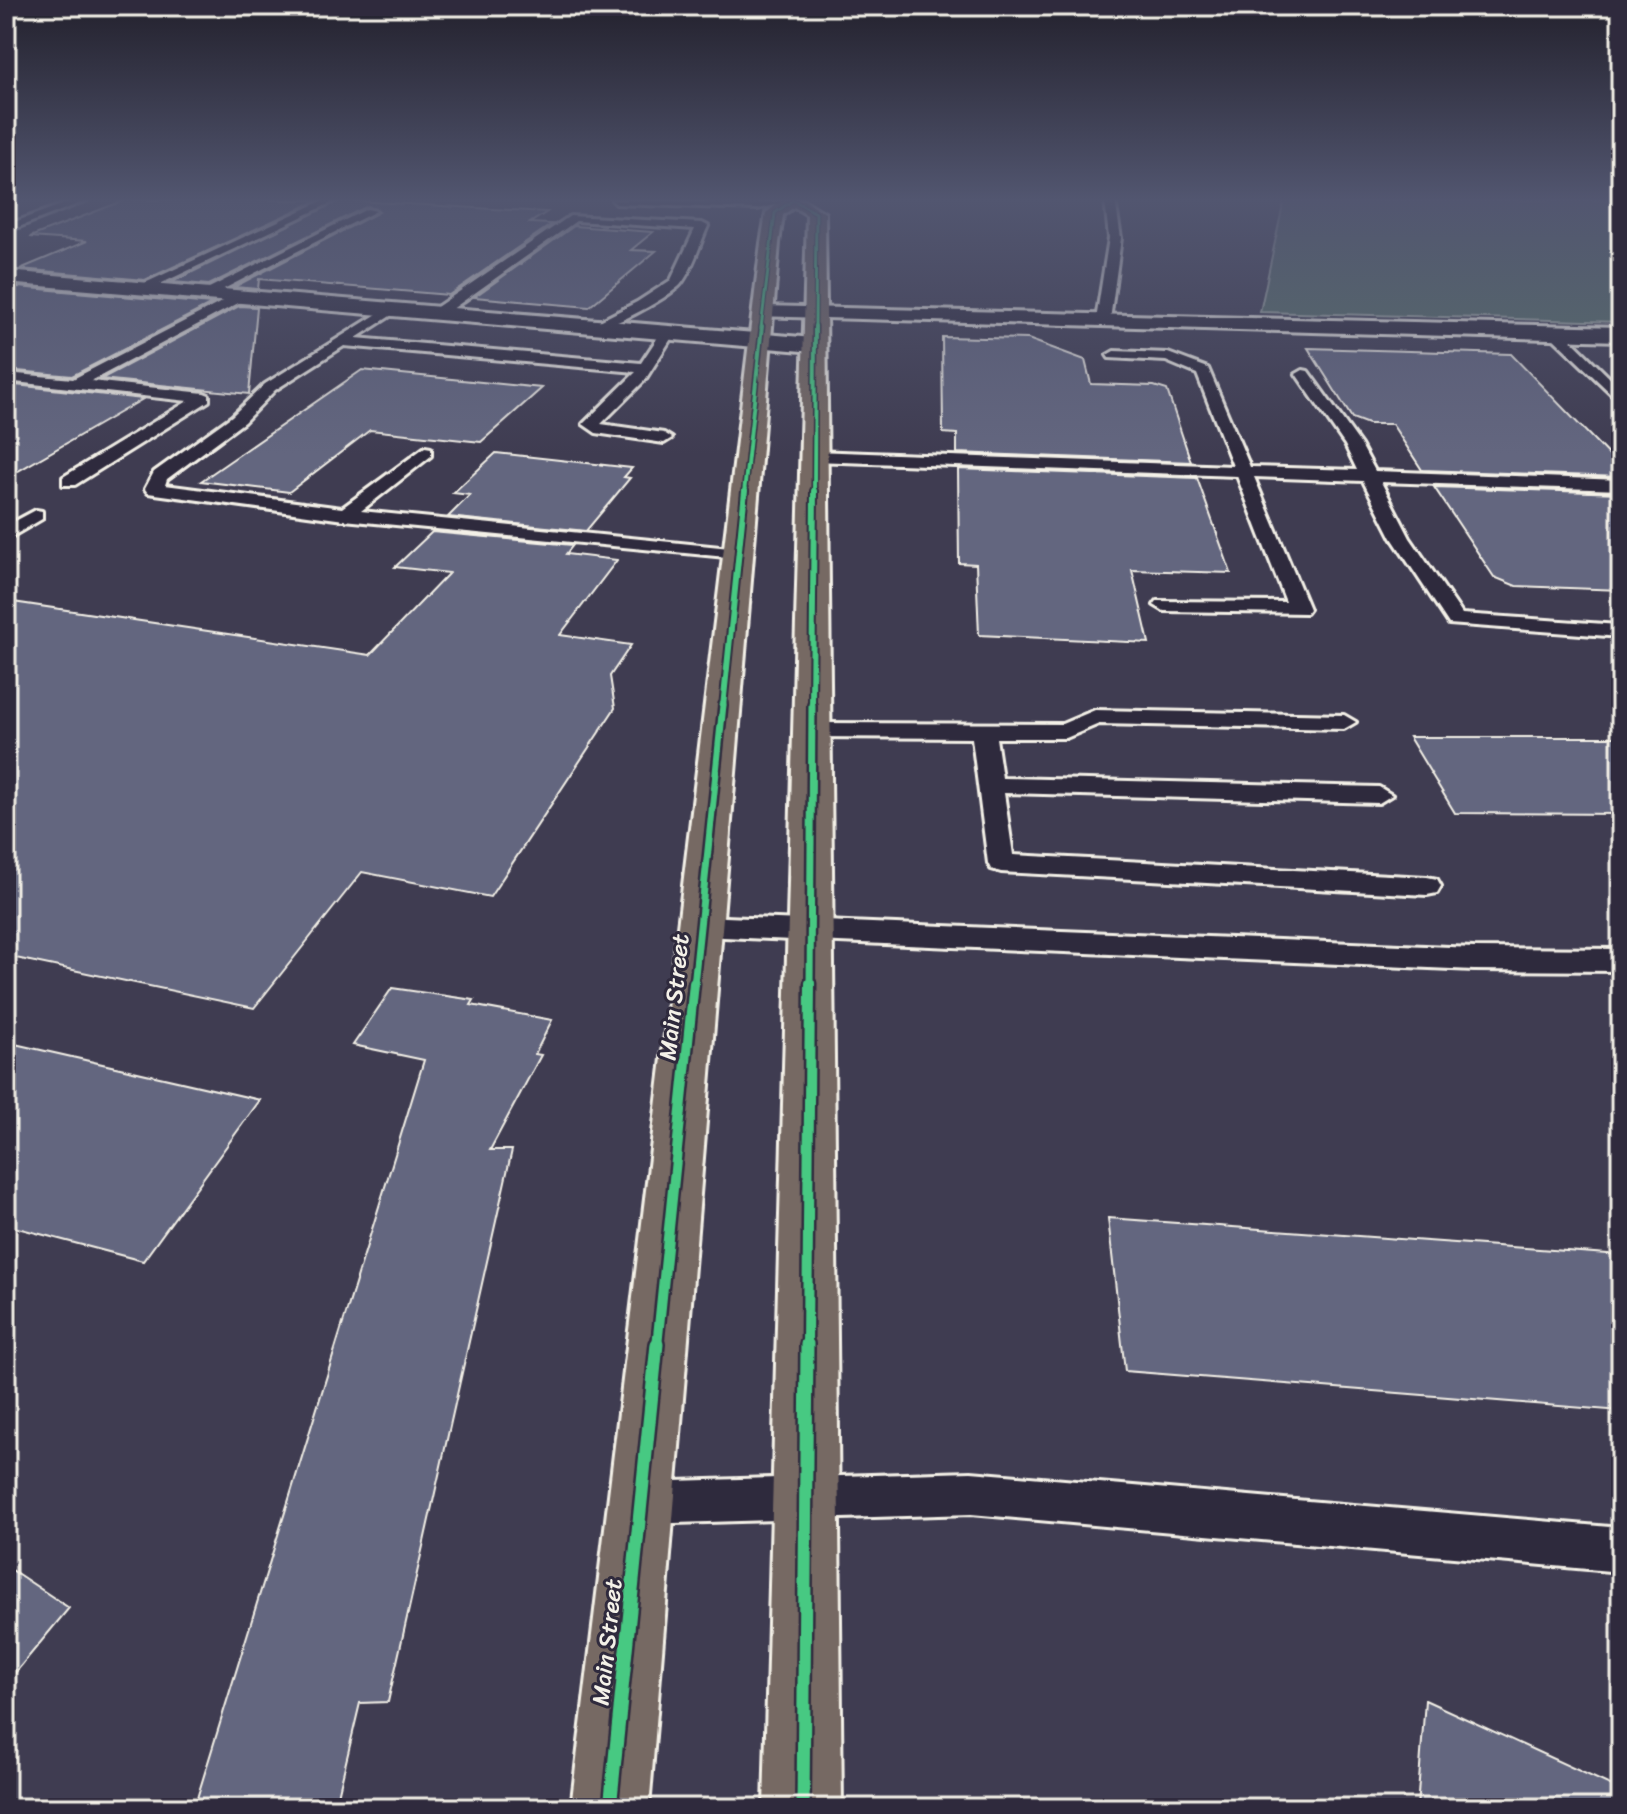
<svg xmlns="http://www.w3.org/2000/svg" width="1627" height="1814" font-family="Sriracha,sans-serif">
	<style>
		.green { fill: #596f69; stroke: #a6b0a8; stroke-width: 2 }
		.building { fill: #63667f; stroke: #f4f1e8; stroke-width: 2 }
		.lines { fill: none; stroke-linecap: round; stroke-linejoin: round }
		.lane-casing { stroke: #f4f1e8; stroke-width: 6 }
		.street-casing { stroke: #f4f1e8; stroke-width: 6 }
		.primary-casing { stroke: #f4f1e8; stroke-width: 6 }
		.lane { fill: #2f2a3d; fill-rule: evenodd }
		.street { fill: #2f2a3d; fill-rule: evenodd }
		.primary { fill: #766964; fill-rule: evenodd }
		.cycleway-far5-casing { stroke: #2f2a3d; stroke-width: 5 }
		.cycleway-far4-casing { stroke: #2f2a3d; stroke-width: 7 }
		.cycleway-far3-casing { stroke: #2f2a3d; stroke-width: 10 }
		.cycleway-far2-casing { stroke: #2f2a3d; stroke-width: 12 }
		.cycleway-far1-casing { stroke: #2f2a3d; stroke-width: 15 }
		.cycleway-casing { stroke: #2f2a3d; stroke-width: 18 }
		.cycleway-far5 { stroke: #46c982; stroke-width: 3 }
		.cycleway-far4 { stroke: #46c982; stroke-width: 4 }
		.cycleway-far3 { stroke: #46c982; stroke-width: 6 }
		.cycleway-far2 { stroke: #46c982; stroke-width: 7 }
		.cycleway-far1 { stroke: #46c982; stroke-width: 10 }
		.cycleway { stroke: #46c982; stroke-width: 13 }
		.labels { text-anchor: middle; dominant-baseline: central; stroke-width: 6; stroke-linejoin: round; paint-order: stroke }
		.street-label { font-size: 24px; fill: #f4f1e8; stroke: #2f2a3d }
	</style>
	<rect width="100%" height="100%" fill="#3f3c51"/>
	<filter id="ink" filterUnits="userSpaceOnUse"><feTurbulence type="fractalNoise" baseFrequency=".0125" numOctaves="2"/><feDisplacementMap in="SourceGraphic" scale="16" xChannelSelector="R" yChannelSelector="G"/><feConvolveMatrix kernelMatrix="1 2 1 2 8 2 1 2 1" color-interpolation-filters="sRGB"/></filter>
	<g filter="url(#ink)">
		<path class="green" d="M1284,200h337v122l-361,-10z"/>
		<g class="building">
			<path d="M125,200h193l-173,80 -125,-11 67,-28 -57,-4z"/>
			<path d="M340,200l207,12 -17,11 22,1 -103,71 -190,-16 -1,10 -24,-2 145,-75 -11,-6 -159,79 -37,-3z"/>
			<path d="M574,226l79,6 -22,18 25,1 -67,56 -115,-10z"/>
			<path d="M6,286l206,18 -140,72 -66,-6z"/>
			<path d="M239,306l18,1 -8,87 -148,-15z"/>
			<path d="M942,337l86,2 57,21 6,24 63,2 13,4 24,72 -234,-9v-19l-14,-1z"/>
			<path d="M1308,348l203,6 110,114v9l-199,-7 -30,-46h-24l-16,-6z"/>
			<path d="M362,370l180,18 -61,54 -111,-12 -81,62 -88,-11z"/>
			<path d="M6,384l137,15 -137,79z"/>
			<path d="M496,453l136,15 -8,9 6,1 -44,53 -138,-14 22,-22 -17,-2z"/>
			<path d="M958,469l239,9 34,95 -99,-3 17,73 -170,-8 -3,-71 -17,-1z"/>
			<path d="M1434,487l187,6v97l-105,-4 -22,-9z"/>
			<path d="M432,532l141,13 -7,9 51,6 -57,75 71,10 -21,31 5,32 -125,189 -128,-25 -108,136 -248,-52v-355l364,54 79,-82 -54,-6z"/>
			<path d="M1409,737h212v77l-166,-1z"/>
			<path d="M392,988l82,12 -3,5 81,15 -17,34 6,1 -51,95h22l-124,552 -28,1 -25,105h-141l230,-748 -71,-15z"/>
			<path d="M6,1042l254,58 -117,161 -137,-36z"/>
			<path d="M1108,1218l513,37v156l-496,-40z"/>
			<path d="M6,1566l63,42 -63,76z"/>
			<path d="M1425,1700l196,90v18h-204z"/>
		</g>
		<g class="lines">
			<defs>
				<g id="lane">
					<path d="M75,200h13l-82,32v-7z"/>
					<path d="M324,200h13l-194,92 -11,-3z"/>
					<path d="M612,200l145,3 41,-3 -41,9 -141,-5z"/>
					<path d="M1105,200h10l6,38 -11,82 -7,4 -7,-4 13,-82z"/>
					<path d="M367,209l9,2 -168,86 -11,-3z"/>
					<path d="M570,216l132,7 6,3c-8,17 -15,43 -27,58 -11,13 -80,52 -93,43l49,-25 34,-22 24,-51 -119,-8 -135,96h-10v-6z"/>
					<path d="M239,293l5,1v6l-153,81 113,12 5,2v6l-134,84h-12v-8l125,-76 -182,-20v-8l67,6z"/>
					<path d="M390,306l7,4 -2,3 -39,25 285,25 21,-32h10l2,3 -29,46 -44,44 63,9 8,5 -8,5 -68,-10 -13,-9 53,-52 -292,-26 -69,44 -31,32 -77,57 -2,6 177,23 83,-61 6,1v8l-70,55 379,38 10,6 -3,4 -403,-39 -196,-27 -3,-4 9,-17 78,-56 33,-32z"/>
					<path d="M1550,329h10l61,60v14l-71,-68z"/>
					<path d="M1114,351l54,2 40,15 42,99 107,3 -12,-25 -49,-71 7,-4 5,1 53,74 14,26 246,9v10l-240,-8 29,56 52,76 157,11 2,12 -172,-13 -57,-86 -29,-57 -109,-4 55,132 -3,4 -142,-2 -10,-6 3,-4 129,1 -49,-126 -424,-15 -8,-5 8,-5 420,15 -36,-92 -31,-13 -57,-3 -2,-3z"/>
					<path d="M36,510l6,1v8l-36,21v-14z"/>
					<path d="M1095,710l249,5 12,7 -12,7 -245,-5 -33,14h-70l6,40 377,9 13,8 -13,8 -375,-10 9,62 414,22 10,2 4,7 -4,7 -10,2 -426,-23 -10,-3 -3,-6 -16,-125 -161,-1 -12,-7 12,-7 251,1z"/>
					<path d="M702,916l772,32 147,1v22l-147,-1 -772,-34 -10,-3 -4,-7 4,-7z"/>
					<path d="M971,1472l650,56v44l-650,-58 -329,10 -15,-6 -6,-15 6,-15 15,-6z"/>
				</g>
				<g id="street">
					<path d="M6,271l808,67 11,7 -11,7 -808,-69z"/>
					<path d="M763,306l858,21v14l-865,-25 -3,-4 3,-4z"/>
				</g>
				<path id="primary" d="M783,200h21l21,13 17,1595h-78l43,-1593 -13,-8 -11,8 -4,28 -130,1565h-78l190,-1565 5,-30z"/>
			</defs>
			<use href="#lane" class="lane-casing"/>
			<use href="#street" class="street-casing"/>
			<use href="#primary" class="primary-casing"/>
			<use href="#lane" class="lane"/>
			<use href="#street" class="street"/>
			<use href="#primary" class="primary"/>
			<defs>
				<g id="cycleway-far5">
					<path d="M793,200l23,13 -1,115"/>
					<path d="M761,328l14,-115 18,-13"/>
				</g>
				<g id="cycleway-far4">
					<path d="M744,493l18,-167"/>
					<path d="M814,493l1,-167"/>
				</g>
				<g id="cycleway-far3">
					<path d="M723,707l22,-216"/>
					<path d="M812,707l2,-216"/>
				</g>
				<g id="cycleway-far2">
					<path d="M694,985l29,-280"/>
					<path d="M810,985l2,-280"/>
				</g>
				<g id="cycleway-far1">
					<path d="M657,1346l37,-363"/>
					<path d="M807,1346l3,-363"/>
				</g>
				<g id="cycleway">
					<path d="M610,1808l47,-464"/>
					<path d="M803,1808l4,-464"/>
				</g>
			</defs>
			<use href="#cycleway-far5" class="cycleway-far5-casing"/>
			<use href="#cycleway-far4" class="cycleway-far4-casing"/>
			<use href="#cycleway-far3" class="cycleway-far3-casing"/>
			<use href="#cycleway-far2" class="cycleway-far2-casing"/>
			<use href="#cycleway-far1" class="cycleway-far1-casing"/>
			<use href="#cycleway" class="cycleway-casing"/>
			<use href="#cycleway-far5" class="cycleway-far5"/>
			<use href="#cycleway-far4" class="cycleway-far4"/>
			<use href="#cycleway-far3" class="cycleway-far3"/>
			<use href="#cycleway-far2" class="cycleway-far2"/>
			<use href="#cycleway-far1" class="cycleway-far1"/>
			<use href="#cycleway" class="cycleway"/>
		</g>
	</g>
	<linearGradient id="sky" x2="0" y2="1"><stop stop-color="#23212d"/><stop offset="0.44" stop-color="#525670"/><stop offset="1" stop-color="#525670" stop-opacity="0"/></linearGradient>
	<rect width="1627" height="454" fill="url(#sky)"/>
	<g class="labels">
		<g class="street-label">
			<text transform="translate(674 997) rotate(-84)">Main Street</text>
			<text transform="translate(607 1642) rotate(-84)">Main Street</text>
		</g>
	</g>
	<rect width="1627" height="1814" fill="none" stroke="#2f2a3d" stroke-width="32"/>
	<rect x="16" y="16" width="1595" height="1782" fill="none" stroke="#f4f1e8" stroke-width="3" filter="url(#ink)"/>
</svg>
